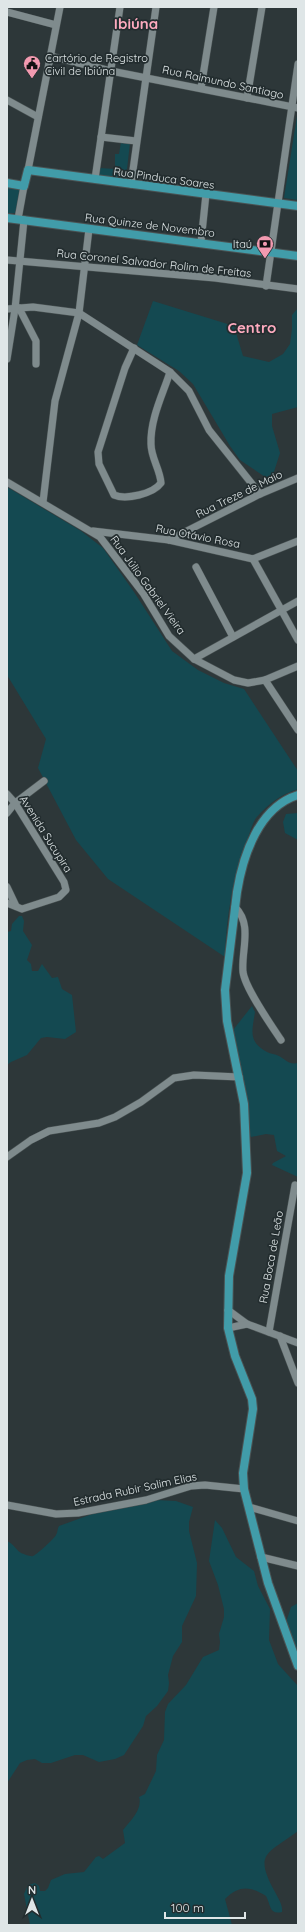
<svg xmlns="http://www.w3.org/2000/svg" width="305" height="1932" font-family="Quicksand,sans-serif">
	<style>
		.green { fill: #144951 }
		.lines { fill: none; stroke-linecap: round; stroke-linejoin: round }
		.minor-casing { stroke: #4a5354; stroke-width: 8 }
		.major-casing { stroke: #4a5354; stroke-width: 10 }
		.minor { stroke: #7f8b8d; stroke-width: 7 }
		.major { stroke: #419ca9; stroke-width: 8 }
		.labels { text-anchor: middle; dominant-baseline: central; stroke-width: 3.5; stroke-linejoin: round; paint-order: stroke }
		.poi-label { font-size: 11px; fill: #dfe6e7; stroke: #232d2f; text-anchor: start }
		.street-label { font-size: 11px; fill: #dfe6e7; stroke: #232d2f }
		.district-label { font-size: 15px; font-weight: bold; fill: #feabbf; stroke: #232d2f }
	</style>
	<rect width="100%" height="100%" fill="#2d3739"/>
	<g class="green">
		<path d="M297,116h1v84l-14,-2z"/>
		<path d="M121,142l9,1 -4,35 -3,2 -25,-3 2,-9 15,1v-15h4z"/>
		<path d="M7,184l15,3 -5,26h-10z"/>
		<path d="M153,301l81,25 9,30 26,6 14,-8 7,-10 2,-15v-14l6,-7v99l-26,7v12l8,27 -9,28 -31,-21 -10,-14 -37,-62 -14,-13 -42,-26z"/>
		<path d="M7,487l74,44 22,17 31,44 38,59 26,19 26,13 20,6 54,82v18c-18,6 -30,15 -42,29 -4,6 -6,14 -8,20 -15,38 -22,79 -23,119l-117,-78 -32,-39 -38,-72 8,-29 -39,-64z"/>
		<path d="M298,813v27l-13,-7 -2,-11 3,-8z"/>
		<path d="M19,916h3l2,5 -1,10 9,14 -5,15 4,4 1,7h6l4,-7 10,14 6,-1 4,12 10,6 4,37 -11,7 -18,-2 -6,1 -14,17 -16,7 -4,3v-133l4,-1 1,-7z"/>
		<path d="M252,1006l3,6c-3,20 -7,29 12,40 4,2 8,2 12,4 7,4 10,9 19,7v114l-26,-12 1,-2 13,-7 -9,-5 -3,-16 -8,-1 -15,3 -1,-2 -20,-96 3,-9z"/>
		<path d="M155,1500l21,1 17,6 -4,15v9l8,32 -1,33 -14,30v16l-9,14 -5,19 1,8 -1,8 -11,15 -11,10 -3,10 -19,29 -9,4 -16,3 -16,-7h-8l-24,8h-9l-7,-4 -8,1 -7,3 -13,20v-242c8,4 8,8 14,12 3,1 10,4 12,3 2,0 22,-18 23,-21 2,-3 1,-6 3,-9l36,-13z"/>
		<path d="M215,1520l7,8 14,29 18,14 4,15 12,23 -1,31 9,24 20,22v145c-30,23 -45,21 -23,61 3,6 8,13 7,20 -13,3 -11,-7 -16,-16 -16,-10 -27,-11 -41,3l7,26h-202l-6,-31 4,-9 7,-2 4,3 1,5h5l3,-3 3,-8 14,-6 19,-2 12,-15 3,-1 4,3 22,-16 -2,-13c7,-9 20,-21 16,-33l6,-3 11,-23 1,-16 7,-15 1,-28 3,-8 18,-19 17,-28 16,-7 1,-8 -1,-8 5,-17v-8l-6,-24 -9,-24z"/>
		<path d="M298,1603v55l-12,-36 5,-15z"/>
	</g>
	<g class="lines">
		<defs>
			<g id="minor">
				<path d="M7,12l49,13"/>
				<path d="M50,56l61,15 187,37"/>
				<path d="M201,88l13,-81"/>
				<path d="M247,98l15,-91"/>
				<path d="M7,100l31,17"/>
				<path d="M101,137l35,4"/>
				<path d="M28,170l32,-163"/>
				<path d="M95,179l25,-172"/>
				<path d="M131,184l25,-177"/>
				<path d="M18,219l6,-33"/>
				<path d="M201,242l5,-48"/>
				<path d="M7,260l208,18 83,11"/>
				<path d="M266,286l32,-222"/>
				<path d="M19,308l17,33v23"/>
				<path d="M7,309l26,-2 46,6 91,59 19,19 20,39 51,64"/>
				<path d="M134,348l-9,20 -27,84 1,12 15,31c12,5 39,-1 47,-12 -1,-14 -10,-25 -10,-39 -1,-25 12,-50 19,-72"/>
				<path d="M7,359l8,-50 9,-89"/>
				<path d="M7,482l93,55 43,56 26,43 25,23 40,21 14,3 17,-3 33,-14"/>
				<path d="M43,502l12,-101 24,-88 10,-84"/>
				<path d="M93,531l76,9 84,19 45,-18"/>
				<path d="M169,540l91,-46 38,-16"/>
				<path d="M253,559l45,81"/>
				<path d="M196,567l37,70"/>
				<path d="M194,659l104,-58"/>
				<path d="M265,680l33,50"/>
				<path d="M7,794l8,9 49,79 2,8 -7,7 -37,12 -15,-6"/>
				<path d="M7,813l8,-10 29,-22"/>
				<path d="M7,887l9,19"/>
				<path d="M235,907c18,18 6,43 8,65 2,16 28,53 38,68"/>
				<path d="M7,1157l24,-17 18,-9 50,-8 16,-6 26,-15 33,-24 20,-3 45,2"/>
				<path d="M228,1310l19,14 51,19"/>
				<path d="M228,1328l19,-4"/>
				<path d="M269,1332l26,-147"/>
				<path d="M280,1336l18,47"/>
				<path d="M7,1505l49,9 22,-1 68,-13 45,-14 14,-1 39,4"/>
				<path d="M249,1507l49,14"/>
				<path d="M261,1557l37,9"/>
			</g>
			<g id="major">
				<path d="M7,183l17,3 4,-16 270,36"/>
				<path d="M7,218l291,38"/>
				<path d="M298,795c-39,12 -55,60 -61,97l-12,98 2,31 17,83 3,69 -18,103 -1,52 7,28 17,43 1,10 -10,64 1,16 24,94 30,83"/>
			</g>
		</defs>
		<use href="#minor" class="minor-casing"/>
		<use href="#major" class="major-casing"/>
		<use href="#minor" class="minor"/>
		<use href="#major" class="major"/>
	</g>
	<defs>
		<symbol id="civic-pin" viewBox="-11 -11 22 30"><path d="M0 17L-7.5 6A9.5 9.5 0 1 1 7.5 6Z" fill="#f29ab0" stroke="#232d2f"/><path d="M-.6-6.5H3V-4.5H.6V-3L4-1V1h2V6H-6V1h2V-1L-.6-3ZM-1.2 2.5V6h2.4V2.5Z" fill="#111"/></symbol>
		<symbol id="bank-pin" viewBox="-11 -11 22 30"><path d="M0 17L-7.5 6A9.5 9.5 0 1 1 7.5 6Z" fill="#f29ab0" stroke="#232d2f"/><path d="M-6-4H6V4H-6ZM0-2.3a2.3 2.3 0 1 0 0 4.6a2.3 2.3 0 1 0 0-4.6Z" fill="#111"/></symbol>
	</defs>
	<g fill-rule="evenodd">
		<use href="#civic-pin" x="22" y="54" width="20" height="27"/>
		<use href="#bank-pin" x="255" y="234" width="20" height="27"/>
	</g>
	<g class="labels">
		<g class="poi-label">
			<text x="45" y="58">Cartório de Registro<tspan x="45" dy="13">Civil de Ibiúna</tspan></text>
			<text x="252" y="244" text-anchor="end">Itaú</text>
		</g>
		<g class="street-label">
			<text transform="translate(223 82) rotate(12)">Rua Raimundo Santiago</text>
			<text transform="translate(164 178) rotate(8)">Rua Pinduca Soares</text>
			<text transform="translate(150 225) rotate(7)">Rua Quinze de Novembro</text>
			<text transform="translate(154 263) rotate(6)">Rua Coronel Salvador Rolim de Freitas</text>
			<text transform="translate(239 494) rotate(-26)">Rua Treze de Maio</text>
			<text transform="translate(198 536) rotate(11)">Rua Otávio Rosa</text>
			<text transform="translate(148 585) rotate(54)">Rua Júlio Gabriel Vieira</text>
			<text transform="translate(46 834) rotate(58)">Avenida Sucupira</text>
			<text transform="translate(271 1257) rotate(-80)">Rua Boca de Leão</text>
			<text transform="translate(135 1489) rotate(-12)">Estrada Rubir Salim Elias</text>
		</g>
		<g class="district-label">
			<text x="136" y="23">Ibiúna</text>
			<text x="252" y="327">Centro</text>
		</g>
	</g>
	<rect width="305" height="1932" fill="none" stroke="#dfe6e7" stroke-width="16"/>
	<g transform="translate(32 1900)" stroke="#232d2f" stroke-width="3" paint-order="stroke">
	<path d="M0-3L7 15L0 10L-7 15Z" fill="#dfe6e7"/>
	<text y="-6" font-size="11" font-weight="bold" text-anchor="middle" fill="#dfe6e7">N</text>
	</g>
	<path d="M165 1912v6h80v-6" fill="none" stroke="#dfe6e7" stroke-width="2"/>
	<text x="171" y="1912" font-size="12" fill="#dfe6e7" stroke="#232d2f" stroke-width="3" paint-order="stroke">100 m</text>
</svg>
